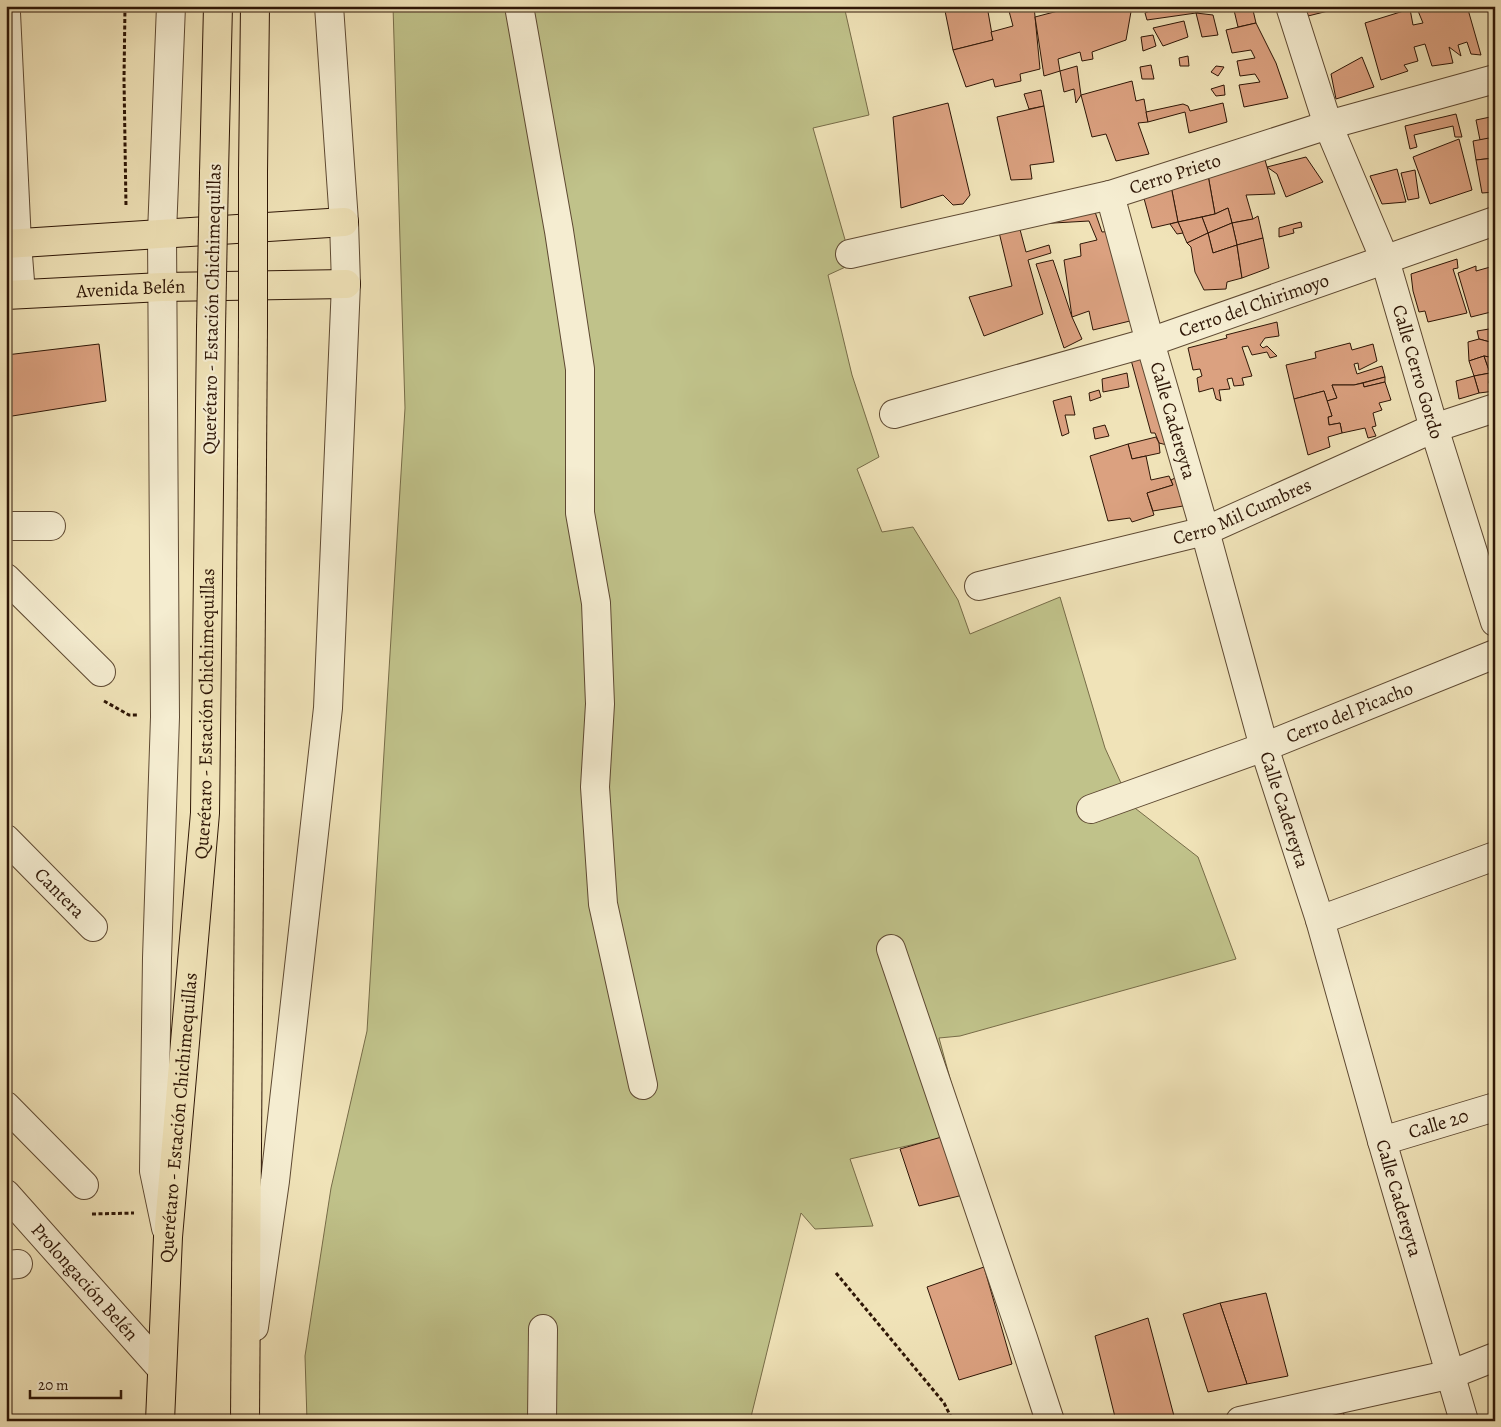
<svg xmlns="http://www.w3.org/2000/svg" width="1501" height="1427" font-family="Alegreya,serif">
	<style>
		.green { fill: #c0c28a; stroke: #776c48 }
		.building { fill: #dba180; stroke: #2e1606 }
		.lines { fill: none; stroke-linecap: round; stroke-linejoin: round }
		.minor-casing { stroke: #5e4932; stroke-width: 30 }
		.major-casing { stroke: #2e1606; stroke-width: 30 }
		.path { stroke: #2e1606; stroke-width: 3; stroke-dasharray: 4 2.5; stroke-linecap: butt }
		.minor { stroke: #f5edd1; stroke-width: 28 }
		.major { stroke: #f0e3b8; stroke-width: 28 }
		.major-bridge-casing { stroke: #2e1606; stroke-width: 30; stroke-linecap: butt }
		.major-bridge { stroke: #f0e3b8; stroke-width: 28 }
		.labels { text-anchor: middle; dominant-baseline: central; stroke-width: 4.5; stroke-linejoin: round; paint-order: stroke }
		.street-label { font-size: 19px; fill: #2e1606; stroke: #f5edd1 }
	</style>
	<rect width="100%" height="100%" fill="#f0e3b8"/>
	<filter id="stains"><feTurbulence type="fractalNoise" baseFrequency=".004" numOctaves="4"/><feColorMatrix values="0 0 0 0 .2 0 0 0 0 .09 0 0 0 0 .02 0 0 0 .5 -.17"/></filter>
	<radialGradient id="worn" r=".72"><stop offset=".6" stop-color="#630" stop-opacity="0"/><stop offset="1" stop-color="#630" stop-opacity=".3"/></radialGradient>
	<path class="green" d="M393,6h451l25,109 -56,13 39,136 -24,11 24,100 27,82 -22,12 25,63 31,-5 45,73 12,34 90,-37 45,151 26,57 67,52 38,102 -276,77 -21,2 19,70 5,25 -113,26 23,67 -58,3 -14,-16 -51,208h-443l-2,-65 26,-168 36,-157 38,-623z"/>
	<g class="building">
		<path d="M944,6h43l6,34 -40,10z"/>
		<path d="M1029,6h5l6,63 -20,5 1,7 -26,6 -2,-8 -27,8 -13,-37 40,-10 -2,-8 22,-6 -4,-15z"/>
		<path d="M1077,6h55l-6,34 -34,12 1,7 -11,2 -2,-9 -22,7 2,12 -16,5 -9,-59z"/>
		<path d="M1151,6h41l4,7 -49,7 -2,-7 7,-3z"/>
		<path d="M1192,6h24l-20,7z"/>
		<path d="M1233,6h19l4,17 -18,4z"/>
		<path d="M1306,6h42l-40,10z"/>
		<path d="M1416,6h51l14,49 -10,-1 -4,-12 -9,3 3,11 -12,-9 4,16 -21,3 -7,-22 -11,3 4,14 -14,4 4,6 -27,9 -16,-57 45,-14 3,16 10,-2z"/>
		<path d="M1196,13l17,2 5,20 -16,2z"/>
		<path d="M1184,21l4,16 -25,9 -10,-18z"/>
		<path d="M1256,23l20,40 12,35 -44,9 -5,-22 21,-3 -5,-8 -15,2 -3,-15 18,-3 -4,-8 -19,3 -6,-23z"/>
		<path d="M1153,35l3,11 -13,5 -2,-14z"/>
		<path d="M1188,56l1,10h-9l-1,-8z"/>
		<path d="M1362,57l12,30 -38,12 -5,-25z"/>
		<path d="M1151,65l3,14h-12l-2,-12z"/>
		<path d="M1077,66l4,29 -5,8 -2,-14 -10,3 -4,-21z"/>
		<path d="M1216,66l8,1 -6,9 -7,-4z"/>
		<path d="M1132,81l4,20 8,-2 4,23 -10,1 11,31 -33,7 -10,-27 -14,3 -11,-42z"/>
		<path d="M1224,85l1,10 -9,1 -5,-7z"/>
		<path d="M1041,90l3,16 -15,3 -5,-15z"/>
		<path d="M948,103l22,92 -7,9 -10,1 -10,-10 -42,13 -8,-91z"/>
		<path d="M1223,103l4,19 -38,11 -4,-21 -37,10 -2,-10 37,-8 5,2 2,5z"/>
		<path d="M1044,106l10,56 -24,3 2,14 -21,1 -14,-63z"/>
		<path d="M1456,114l6,23h-7l-2,-11 -39,9 3,12 -7,2 -5,-23z"/>
		<path d="M1495,116v22l-15,2 -4,-20z"/>
		<path d="M1489,138l5,20 -18,2 -3,-19z"/>
		<path d="M1459,139l13,51 -42,14 -17,-47z"/>
		<path d="M1306,157l17,25 -37,15 -9,-23 -10,-7z"/>
		<path d="M1494,158l1,34 -13,1 -6,-33z"/>
		<path d="M1265,160l10,34 -29,1 7,24 -21,4 -4,-15 -13,6 -7,-39z"/>
		<path d="M1397,169l9,33 -24,2 -12,-28z"/>
		<path d="M1415,170l4,28 -11,2 -7,-27z"/>
		<path d="M1208,175l7,39 -37,8 -7,-36z"/>
		<path d="M1171,186l7,36 -26,6 -10,-37z"/>
		<path d="M1228,208l4,15 -24,10 -6,-16 13,-3z"/>
		<path d="M1094,209l8,23 10,-1 22,89 -41,10 -4,-19 -17,6 -8,-57 17,-4 -1,-12 17,-4 -8,-19 -53,3z"/>
		<path d="M1258,216l5,22 -26,7 -5,-22 21,-4z"/>
		<path d="M1202,217l6,16 -21,10 -9,-21z"/>
		<path d="M1018,222l8,30 23,-7 2,8 -23,7 15,54 -59,22 -15,-39 43,-11 -14,-58z"/>
		<path d="M1178,222l5,11 -6,1 -7,-10z"/>
		<path d="M1301,222l1,5 -9,2 1,4 -15,4v-9z"/>
		<path d="M1232,223l5,22 -24,8 -5,-20z"/>
		<path d="M1208,233l5,20 24,-8 5,33 -15,4 -1,7 -22,1 -9,-18 -4,-25 -4,-4z"/>
		<path d="M1263,238l6,30 -27,10 -5,-33z"/>
		<path d="M1457,259l1,9 -5,1 14,44 -39,9 -3,-11 -6,1 -6,-21 -2,-17z"/>
		<path d="M1053,260l19,57 10,22 -18,9 -28,-84z"/>
		<path d="M1476,266v5l18,-5 1,45 -24,6 -13,-44z"/>
		<path d="M1277,322l2,14 -14,2 -5,7 3,3 4,-2 10,10 -7,2 -3,-6 -15,3 -4,-9 -6,1 10,29 -10,2 2,7 -10,1 -2,-8 -5,1 3,10 -11,1 2,11 -5,-2 -3,-11 -14,4 -2,-14 5,-2 -2,-7 -7,1 -5,-22 39,-10 -1,-3z"/>
		<path d="M1495,328v30h-1l-4,-16 -11,-3 -2,-8z"/>
		<path d="M1479,339l11,3 4,16 -10,-2 -15,5 -1,-19z"/>
		<path d="M1350,343l2,7 21,-6 4,17 -18,9 -1,-7 -4,1 3,10 25,-8 3,11 -31,8h-22l5,13 -10,3 -3,-10 -30,8 -8,-34 30,-7 -1,-6z"/>
		<path d="M99,344l7,57 -100,16v-62z"/>
		<path d="M1484,356l6,17 -16,3 -5,-15z"/>
		<path d="M1484,356l11,2v24l-6,1 1,-10z"/>
		<path d="M1141,358l26,87 -8,-2 -4,-10h-4l-20,-73z"/>
		<path d="M1127,373l2,14 -26,5 -1,-13z"/>
		<path d="M1490,373l-1,10 6,8 -16,2 -5,-17z"/>
		<path d="M1474,376l5,17 -20,6 -3,-18z"/>
		<path d="M1385,377v5l-21,5 -1,-4z"/>
		<path d="M1385,382l6,18 -12,3 3,7 -9,3 3,13 -4,1 4,9 -8,2 -3,-10 -23,5 -2,-10 -11,2 -1,-8 4,-1 -5,-15 10,-3 -5,-13h22l9,-2 1,4z"/>
		<path d="M1099,390l2,7 -11,4 -1,-8z"/>
		<path d="M1324,391l8,25 -4,1 1,8 11,-2 2,10 -14,4 2,10 -22,8 -14,-56z"/>
		<path d="M1071,396l4,19h-10l4,18 -7,3 -9,-35z"/>
		<path d="M1105,425l4,11 -14,3 -2,-11z"/>
		<path d="M1156,437l3,6 1,10 -28,6 -4,-15z"/>
		<path d="M1128,444l4,15 14,-3 5,24 18,-4 4,9 -26,8 7,22 -22,7 -2,-4 -22,3 -18,-65z"/>
		<path d="M1177,477l6,29 -30,5 -6,-18 26,-8 -2,-5z"/>
		<path d="M945,1136l18,59 -44,11 -19,-57z"/>
		<path d="M984,1267l28,97 -53,16 -32,-93z"/>
		<path d="M1266,1293l22,83 -41,8 -27,-81z"/>
		<path d="M1220,1303l27,81 -39,8 -25,-78z"/>
		<path d="M1148,1318l26,98 -21,5h-37l-21,-85z"/>
		<path d="M1342,1408l4,13h-46z"/>
	</g>
	<g class="lines">
		<defs>
			<g id="minor">
				<path d="M519,6l40,225 21,138v144l16,90 4,101 -5,83 8,117 40,181"/>
				<path id="s1" d="M1290,6l38,119 57,135 49,168 61,194"/>
				<path d="M6,13l11,230 4,51"/>
				<path id="s2" d="M1110,195l40,147 55,189 59,216 56,173 62,221 82,280"/>
				<path id="s3" d="M850,254l260,-59 218,-70 167,-46"/>
				<path id="s4" d="M894,414l256,-72 345,-121"/>
				<path d="M6,526h45"/>
				<path d="M6,578l95,94"/>
				<path id="s5" d="M979,586l226,-55 229,-103 61,-20"/>
				<path id="s6" d="M1091,809l173,-62 231,-93"/>
				<path id="s7" d="M6,839l87,88"/>
				<path d="M1320,920l175,-64"/>
				<path d="M891,949l132,389 27,83"/>
				<path d="M6,1106l78,79"/>
				<path id="s8" d="M1382,1141l113,-34"/>
				<path id="s9" d="M6,1194l155,174"/>
				<path d="M166,1228l-12,-57 3,-213 8,-241 -3,-484 9,-227"/>
				<path d="M6,1265l12,-1"/>
				<path d="M254,1327l21,-146 53,-473 18,-424 -2,-62 -15,-216"/>
				<path d="M542,1421l1,-92"/>
				<path d="M1240,1421l212,-47 43,-17"/>
			</g>
			<g id="major">
				<path d="M253,172l2,-166"/>
				<path d="M214,173l4,-167"/>
				<path d="M6,244l338,-22"/>
				<path id="s10" d="M6,295l156,-8 184,-3"/>
				<path id="s11" d="M160,1421l8,-184 37,-424 6,-484"/>
				<path d="M245,1421l8,-1095"/>
			</g>
		</defs>
		<use href="#minor" class="minor-casing"/>
		<use href="#major" class="major-casing"/>
		<g class="path">
			<path d="M125,6l-1,73 2,128"/>
			<path d="M104,701l25,14h8"/>
			<path d="M92,1214l42,-1"/>
			<path d="M836,1273l108,130 9,18"/>
		</g>
		<use href="#minor" class="minor"/>
		<use href="#major" class="major"/>
		<defs>
			<g id="major-bridge">
				<path d="M253,172v154"/>
				<path d="M211,329l3,-156"/>
			</g>
		</defs>
		<use href="#major-bridge" class="major-bridge-casing"/>
		<use href="#major-bridge" class="major-bridge"/>
	</g>
	<g class="labels">
		<g class="street-label">
			<text stroke="none"><textPath href="#s3" startOffset="335">Cerro Prieto</textPath></text>
			<text stroke="none"><textPath href="#s10" startOffset="125">Avenida Belén</textPath></text>
			<text stroke="none"><textPath href="#s4" startOffset="376">Cerro del Chirimoyo</textPath></text>
			<text transform="translate(212 309) rotate(-89)">Querétaro - Estación Chichimequillas</text>
			<text stroke="none"><textPath href="#s1" startOffset="388">Calle Cerro Gordo</textPath></text>
			<text stroke="none"><textPath href="#s2" startOffset="234">Calle Cadereyta</textPath></text>
			<text stroke="none"><textPath href="#s5" startOffset="274">Cerro Mil Cumbres</textPath></text>
			<text stroke="none"><textPath href="#s6" startOffset="276">Cerro del Picacho</textPath></text>
			<text stroke="none"><textPath href="#s11" startOffset="709">Querétaro - Estación Chichimequillas</textPath></text>
			<text stroke="none"><textPath href="#s2" startOffset="639">Calle Cadereyta</textPath></text>
			<text stroke="none"><textPath href="#s7" startOffset="76">Cantera</textPath></text>
			<text stroke="none"><textPath href="#s11" startOffset="304">Querétaro - Estación Chichimequillas</textPath></text>
			<text stroke="none"><textPath href="#s8" startOffset="59">Calle 20</textPath></text>
			<text stroke="none"><textPath href="#s2" startOffset="1044">Calle Cadereyta</textPath></text>
			<text stroke="none"><textPath href="#s9" startOffset="118">Prolongación Belén</textPath></text>
		</g>
	</g>
	<rect width="1501" height="1427" fill="none" stroke="#f0e3b8" stroke-width="25"/>
	<rect x="8" y="8" width="1486" height="1412" fill="none" stroke="#2e1606" stroke-width="2.5"/>
	<rect x="12" y="12" width="1476" height="1402" fill="none" stroke="#2e1606"/>
	<path d="M30 1390v8h91v-8" fill="none" stroke="#2e1606" stroke-width="2.5"/>
	<text x="38" y="1390" font-size="15" fill="#2e1606" stroke="#f5edd1" stroke-width="4" paint-order="stroke">20 m</text>
	<rect width="100%" height="100%" filter="url(#stains)"/>
	<rect width="100%" height="100%" fill="url(#worn)"/>
</svg>
